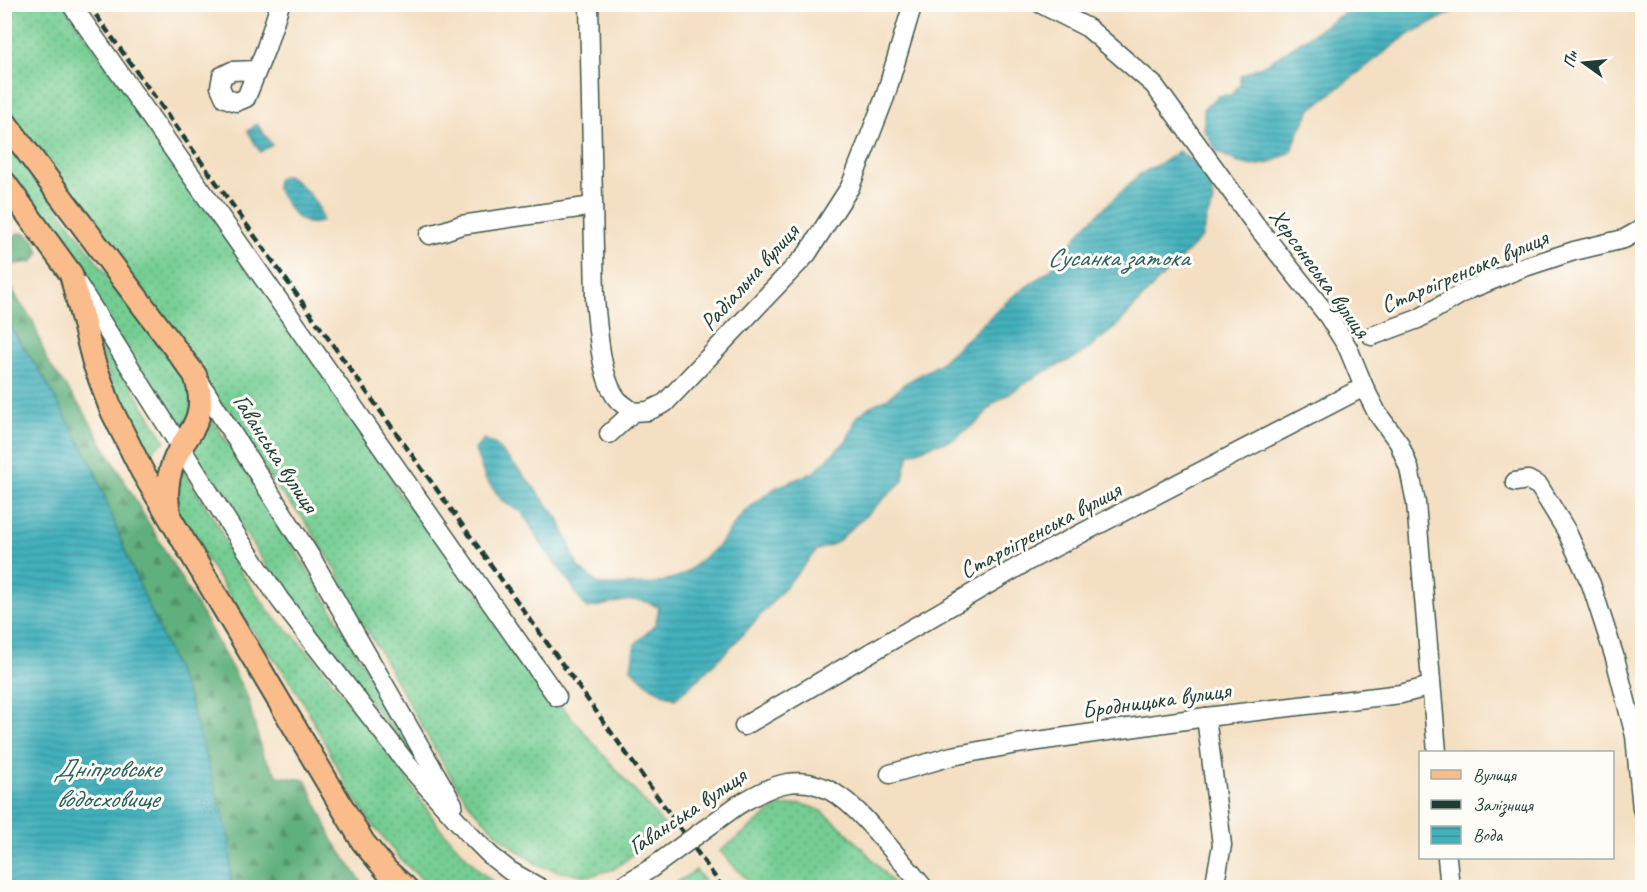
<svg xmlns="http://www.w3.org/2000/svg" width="1647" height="892" font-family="Caveat,sans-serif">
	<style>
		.grass { fill: url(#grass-dots); stroke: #4a8564; stroke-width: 1.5 }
		.forest { fill: url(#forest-firs); stroke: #407658; stroke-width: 1.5 }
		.water { fill: url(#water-rules); stroke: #307778; stroke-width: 1.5 }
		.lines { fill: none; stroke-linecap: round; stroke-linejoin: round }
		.minor-casing { stroke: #3f5549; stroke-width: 21 }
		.major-casing { stroke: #3f5549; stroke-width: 26 }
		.minor { stroke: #fff; stroke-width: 18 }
		.major { stroke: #fabc8b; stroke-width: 22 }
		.rail { stroke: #1f3d34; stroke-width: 4.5; stroke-dasharray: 9 4.5; stroke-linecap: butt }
		.minor-bridge-casing { stroke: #3f5549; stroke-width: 21; stroke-linecap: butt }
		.minor-bridge { stroke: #fff; stroke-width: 18 }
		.labels { text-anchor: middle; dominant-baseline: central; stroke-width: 6; stroke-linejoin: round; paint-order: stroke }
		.street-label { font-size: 24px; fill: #1f3d34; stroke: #fdfcf7 }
		.water-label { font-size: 26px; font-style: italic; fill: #2a605d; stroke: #fdfcf7 }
	</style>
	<defs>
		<pattern id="grass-dots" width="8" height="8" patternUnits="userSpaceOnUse" patternTransform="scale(1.5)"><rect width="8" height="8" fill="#75cd93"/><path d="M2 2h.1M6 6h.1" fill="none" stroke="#5fa879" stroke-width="1.8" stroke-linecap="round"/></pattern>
		<pattern id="forest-firs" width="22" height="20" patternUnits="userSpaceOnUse" patternTransform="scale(1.5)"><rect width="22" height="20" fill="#60b07d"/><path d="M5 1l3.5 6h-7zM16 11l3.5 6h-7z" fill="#4f9067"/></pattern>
		<pattern id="water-rules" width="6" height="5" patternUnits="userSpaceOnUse" patternTransform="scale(1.5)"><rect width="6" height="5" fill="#42b1bc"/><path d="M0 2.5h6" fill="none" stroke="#37919a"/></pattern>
	</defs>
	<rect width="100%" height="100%" fill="#fdfcf7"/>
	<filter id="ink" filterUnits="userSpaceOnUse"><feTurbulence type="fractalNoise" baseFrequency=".0167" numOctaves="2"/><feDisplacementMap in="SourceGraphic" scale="12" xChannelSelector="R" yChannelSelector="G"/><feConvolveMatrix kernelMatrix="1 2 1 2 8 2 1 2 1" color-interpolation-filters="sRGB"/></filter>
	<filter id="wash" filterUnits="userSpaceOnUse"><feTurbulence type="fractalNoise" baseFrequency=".008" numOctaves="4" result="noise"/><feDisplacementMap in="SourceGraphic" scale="24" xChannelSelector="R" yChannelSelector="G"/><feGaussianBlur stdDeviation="1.35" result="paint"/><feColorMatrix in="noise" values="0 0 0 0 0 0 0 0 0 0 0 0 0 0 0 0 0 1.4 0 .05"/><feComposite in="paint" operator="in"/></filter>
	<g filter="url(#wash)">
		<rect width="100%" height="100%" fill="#f4dfc2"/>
		<g class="grass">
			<path d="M5,5h59l307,435 30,57 42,48 108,149 114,132 -34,30 -17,13 -24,7 -28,-4 -22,-6 -24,-16 -24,-21 -22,-24 -22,-33 -79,-139 -16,-22 -16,-40 -34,-53 -29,-33 -96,-145 -173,-231z"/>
			<path d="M5,136l185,252 1,23 -11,21 -146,-224 -29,-40z"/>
			<path d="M101,337l64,104 -10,7 -9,10 -29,-54 -20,-66z"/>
			<path d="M208,412l114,181 93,162 -2,1 -125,-157 -97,-149z"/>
			<path d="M182,469l38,59 11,31 40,55 27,26 20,23 81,104 39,59 42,45 19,16h-69l-28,-26 -28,-35 -23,-33 -49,-93 -21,-32 -35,-46 -63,-100 -6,-10 1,-27z"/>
			<path d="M801,804c6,2 12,3 18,6 28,18 56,52 77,77h-142l-34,-36 57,-44z"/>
			<path d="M696,870l12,17h-39z"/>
		</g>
		<path class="forest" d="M18,233h8l9,9 4,11 -7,9 -18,2 -8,3 -1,10 15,26 13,18 14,40 37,51 123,211 40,73 16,60 15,20 28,4 27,61 32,46h-134l-1,-47 -41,-141 -62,-143 -34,-90 -50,-90 -38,-57v-83l6,3z"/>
		<g class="water">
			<path d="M1356,5h110l-60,31 -95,73 -12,22 -8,21 -21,11 -17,3 -14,-3 -22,-11 -13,-23v-21l15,-12 12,-1 9,-11v-8l30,-14z"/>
			<path d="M257,124l15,21 -12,7 -12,-21z"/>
			<path d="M1179,151l32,26 2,26 -6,14 -5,20 -44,44 -41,45 -37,29 -40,19 -47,30 -14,17 -28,20 -16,3 -25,10 -5,13 -2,14 -67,62 -19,7c-44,52 -89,105 -142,149l-24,-12 -20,-18 4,-25 20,-19 4,-17c-23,-16 -46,-3 -72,0l-9,-11 -7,-13 -26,-34 -23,-38 -19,-10 -18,-24 -10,-28 9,-11 12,6 31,34 33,42 18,46 22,18 55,-1 28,-9 35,-29 26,-34 31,-24 39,-16 33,-32 10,-23 12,-10 19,-9 17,-15 33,-18 74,-68 39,-28 33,-42 56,-53 23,-12z"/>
			<path d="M287,176c16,9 34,27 35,45 -23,11 -36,-17 -46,-34l1,-7 4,-3z"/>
			<path d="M5,319l38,57 50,90 34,90 62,143 41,141 1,47h-226z"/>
		</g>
	</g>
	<g filter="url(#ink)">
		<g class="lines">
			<defs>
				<g id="minor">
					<path d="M71,4l486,693"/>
					<path d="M589,4l6,296c3,27 5,79 23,100 4,4 10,8 15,12"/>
					<path d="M1041,4l47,24 66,57 101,139 73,92 20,32 16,39 13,26 22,30 10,25 7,35 21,249"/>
					<path d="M257,70l-25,1 -10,5 -2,11 5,11 11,4 10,-4 20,-50 14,-44"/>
					<path d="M429,235l15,-4 17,-6 132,-19"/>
					<path d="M77,283l154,244 49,73 128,165 62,70 21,21 19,15 30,17"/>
					<path d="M1372,336l46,-17 50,-29 54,-22 52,-17 50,-12 18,-10"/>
					<path d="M199,381l113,178 141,245"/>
					<path d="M609,434l24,-22 15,-1 17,-8 142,-149 43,-67 35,-90 26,-87 -1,-6"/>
					<path d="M1515,482l13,-2 11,6 27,44 25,54 24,74 20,78 7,73"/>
					<path d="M1206,717l16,128 -8,43"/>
					<path d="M744,726l284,-165 336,-174"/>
					<path d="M890,774l62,-18 65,-12 189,-27 195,-23 30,-8"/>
					<path d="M738,805c16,-9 32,-19 50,-22 43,-7 73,31 97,59 13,15 26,30 39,46"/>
					<path d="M1447,858l3,30"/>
					<path d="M619,888l31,-19"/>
				</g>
				<g id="major">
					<path d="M4,121l191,254c4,12 7,24 4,37 -2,12 -10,23 -17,33 -13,22 -18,43 -13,68"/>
					<path d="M4,182l67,92 23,89 17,46 31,62 221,371 24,29 19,17"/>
				</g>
			</defs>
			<use href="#minor" class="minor-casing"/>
			<use href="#major" class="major-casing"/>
			<use href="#minor" class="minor"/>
			<use href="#major" class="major"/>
			<path class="rail" d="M88,4l635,884"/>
			<defs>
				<path id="minor-bridge" d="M650,869l88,-64"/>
			</defs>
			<use href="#minor-bridge" class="minor-bridge-casing"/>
			<use href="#minor-bridge" class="minor-bridge"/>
		</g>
	</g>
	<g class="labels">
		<g class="street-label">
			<text transform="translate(1464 271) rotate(-23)">Староігренська вулиця</text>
			<text transform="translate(1320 273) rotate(54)">Херсонеська вулиця</text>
			<text transform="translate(749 277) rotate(-48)">Радіальна вулиця</text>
			<text transform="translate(276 453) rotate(57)">Гаванська вулиця</text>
			<text transform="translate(1040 530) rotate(-28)">Староігренська вулиця</text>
			<text transform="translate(1156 700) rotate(-8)">Бродницька вулиця</text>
			<text transform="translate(687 811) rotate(-34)">Гаванська вулиця</text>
		</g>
		<g class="water-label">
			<text x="1118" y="257">Сусанка затока</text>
			<text x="107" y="768">Дніпровське<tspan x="107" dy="30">водосховище</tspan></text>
		</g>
	</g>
	<rect width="1647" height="892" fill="none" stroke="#fdfcf7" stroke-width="24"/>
	<rect x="1419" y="751" width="195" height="108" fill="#fdfcf7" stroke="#a4b0a9" stroke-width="1.5"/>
	<rect x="1431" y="770" width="30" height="9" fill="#fabc8b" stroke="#a4b0a9" stroke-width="1.5"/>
	<text x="1473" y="781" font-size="18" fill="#1f3d34">Вулиця</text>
	<rect x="1431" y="800" width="30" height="9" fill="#1f3d34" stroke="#a4b0a9" stroke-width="1.5"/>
	<text x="1473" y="811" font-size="18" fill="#1f3d34">Залізниця</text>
	<rect x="1431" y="826" width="30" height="18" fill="url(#water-rules)" stroke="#a4b0a9" stroke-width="1.5"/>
	<text x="1473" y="841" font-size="18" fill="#1f3d34">Вода</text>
	<g transform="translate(1584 63) rotate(285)" stroke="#fdfcf7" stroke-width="4.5" paint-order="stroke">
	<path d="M0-4.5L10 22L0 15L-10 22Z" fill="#1f3d34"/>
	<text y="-9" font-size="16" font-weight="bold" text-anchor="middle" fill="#1f3d34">Пн</text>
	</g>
</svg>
